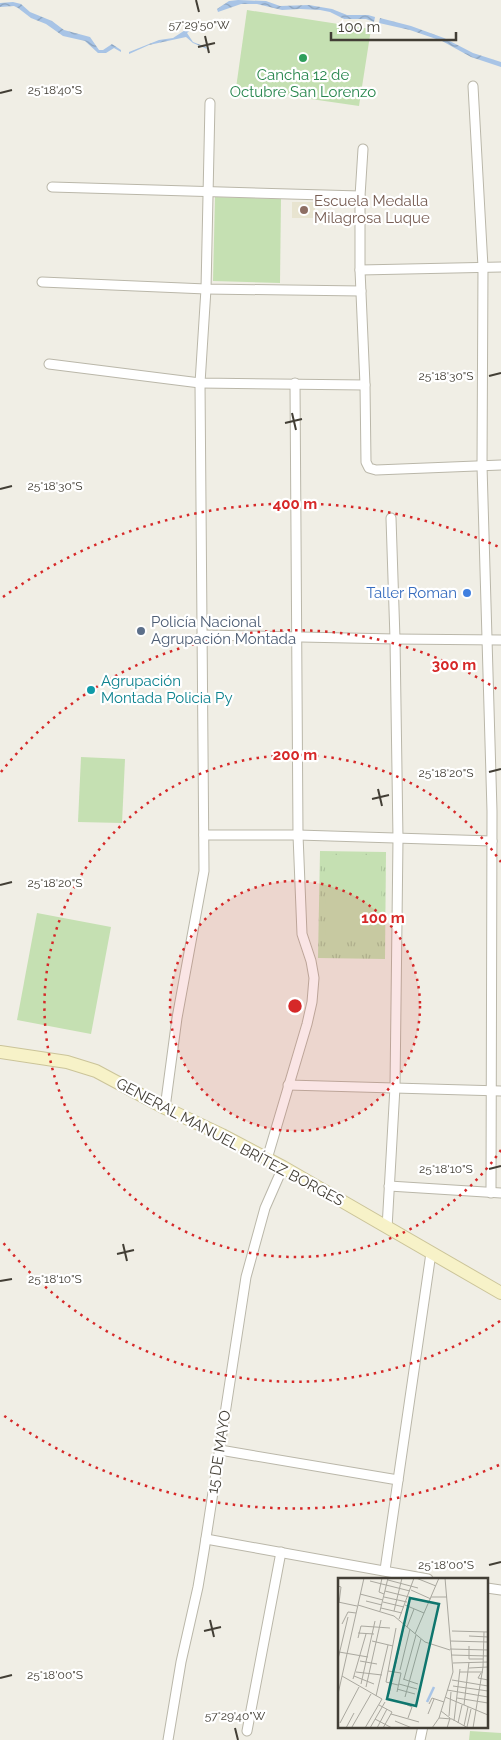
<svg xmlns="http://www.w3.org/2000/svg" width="501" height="1740" font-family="Raleway,sans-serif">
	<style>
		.education { fill: #e8e4d0 }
		.park { fill: url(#park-tufts) }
		.pitch { fill: #c5e0b2 }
		.water { fill: url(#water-waves) }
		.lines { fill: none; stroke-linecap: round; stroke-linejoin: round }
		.street-casing { stroke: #bab7a9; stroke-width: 11 }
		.secondary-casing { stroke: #cbc499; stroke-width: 14 }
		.street { stroke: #fff; stroke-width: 9 }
		.secondary { stroke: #f7f2c8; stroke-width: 12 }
		.ticks { fill: none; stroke: #423e35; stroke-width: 2 }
		.ring { fill: none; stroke: #d62828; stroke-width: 2.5; stroke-dasharray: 2.5 5 }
		.leisure-dot { fill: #2e9e5b; stroke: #fff; stroke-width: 2 }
		.education-dot { fill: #8d6e63; stroke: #fff; stroke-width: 2 }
		.shop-dot { fill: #3f7fe0; stroke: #fff; stroke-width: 2 }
		.service-dot { fill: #5c6f8a; stroke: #fff; stroke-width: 2 }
		.culture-dot { fill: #0f9aa8; stroke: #fff; stroke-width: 2 }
		.labels { text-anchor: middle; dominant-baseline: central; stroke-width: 4.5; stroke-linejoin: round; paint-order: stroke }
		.leisure-label { font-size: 15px; fill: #27864d; stroke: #fff }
		.education-label { font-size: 15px; fill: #785e54; stroke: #fff; text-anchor: start }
		.shop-label { font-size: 15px; fill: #366cbe; stroke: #fff; text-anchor: end }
		.service-label { font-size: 15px; fill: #4e5e75; stroke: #fff; text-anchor: start }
		.culture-label { font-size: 15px; fill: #0d838f; stroke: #fff; text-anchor: start }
		.street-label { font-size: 15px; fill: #423e35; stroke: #fff }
		.inset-river { fill: none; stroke: #a8c4e6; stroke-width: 2.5 }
		.inset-road { fill: none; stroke: #aaa89f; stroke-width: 1 }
		.view { fill: #0f766e; fill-opacity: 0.15; stroke: #0f766e; stroke-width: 2.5 }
		.inset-edge { fill: none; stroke: #423e35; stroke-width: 2.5 }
		.ticks-label { font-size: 12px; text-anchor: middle; fill: #423e35; stroke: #fff; stroke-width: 4.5; stroke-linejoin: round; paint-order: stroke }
		.centre { fill: #d62828; stroke: #fff; stroke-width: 2.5 }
		.ring-label { font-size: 15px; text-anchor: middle; font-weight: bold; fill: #d62828; stroke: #fff; stroke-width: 4.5; stroke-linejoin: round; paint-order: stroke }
	</style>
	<defs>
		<pattern id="park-tufts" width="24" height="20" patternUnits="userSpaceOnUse" patternTransform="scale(1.25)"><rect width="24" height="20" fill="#c5e0b2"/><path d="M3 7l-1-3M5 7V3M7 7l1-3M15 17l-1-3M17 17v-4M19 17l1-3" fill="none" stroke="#aac19a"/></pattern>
		<pattern id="water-waves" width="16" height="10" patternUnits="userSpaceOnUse" patternTransform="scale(1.25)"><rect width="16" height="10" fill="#a8c4e6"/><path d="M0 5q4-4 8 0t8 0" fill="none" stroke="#8aa1bb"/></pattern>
	</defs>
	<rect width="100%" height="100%" fill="#f0eee5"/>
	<rect class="education" x="292" y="202" width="23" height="16"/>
	<path class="park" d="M320,851l66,1 -1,107 -67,-1z"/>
	<g class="pitch">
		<path d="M247,10l124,19 -12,77 -123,-18z"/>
		<path d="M215,197l66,2 -1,84 -67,-2z"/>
		<path d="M81,757l44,2 -3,64 -44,-1z"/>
		<path d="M325,855h56l1,82h-56z"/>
		<path d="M37,913l74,14 -20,107 -74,-14z"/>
		<path d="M470,1731l31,2v7h-32z"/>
	</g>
	<g class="water">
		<path d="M238,0l28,1 14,5 29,-1 23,4 15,6h21l7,2 -1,5 -8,-3h-22l-14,-7 -10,-2 -20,-1 -18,1 -25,-6h-16l-23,8 -1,-3 12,-8z"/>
		<path d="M13,2l8,2 9,8 22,9 12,9 26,7 9,13h4l9,-6 9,6v2l-7,-4 -8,5h-8l-13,-12 -22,-5 -17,-12 -15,-6 -13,-10 -4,-2 -14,1v-4z"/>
		<path d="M380,18l31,8 33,12 29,15 28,9v5l-30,-10 -29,-16 -32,-11 -31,-7z"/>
		<path d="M199,21v1l-12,11 6,9 13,5 1,2 -14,-6 -7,-6 -37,8 -20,9v-2l30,-12 14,-2z"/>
	</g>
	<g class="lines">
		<defs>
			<g id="street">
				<path d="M473,86l10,181 -1,199 10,345 -1,382"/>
				<path d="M363,149l-3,47v74l5,115 1,77 3,6 7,2 125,-5"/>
				<path d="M52,187l308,9"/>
				<path d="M360,270l141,-3"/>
				<path d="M42,282l164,7 155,2"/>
				<path d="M49,364l151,19 165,2"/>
				<path d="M202,635l193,4 106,1"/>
				<path d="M204,835h94l194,6"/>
				<path d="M288,1085l213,6"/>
				<path d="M165,1108l12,-90 27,-147 -4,-488 6,-94 4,-186"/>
				<path d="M267,1159l40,-135 5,-22 2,-24 -3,-17 -9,-27 -4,-99 -3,-452"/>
				<path d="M389,1186l112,7"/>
				<path d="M387,1228l8,-141 3,-248 -3,-200 -4,-121"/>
				<path d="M220,1450l178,30"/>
				<path d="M206,1539l222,40"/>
				<path d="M385,1570l46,-317"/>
				<path d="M487,1588l14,2"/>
				<path d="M247,1731l34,-179"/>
				<path d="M168,1740l13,-78 17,-75 6,-36 42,-274 19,-69 18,-41"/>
				<path d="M420,1740l3,-14"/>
			</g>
			<path id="secondary" d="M0,1052l67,10 29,9 69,37 57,27 61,32 218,126"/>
		</defs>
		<use href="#street" class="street-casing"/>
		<use href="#secondary" class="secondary-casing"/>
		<use href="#street" class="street"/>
		<use href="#secondary" class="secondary"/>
	</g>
	<path class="ticks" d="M196,0l3,12M205,36l4,17M198,47l17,-4M0,93l12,-3M489,376l12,-3M292,413l4,17M285,423l17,-4M0,489l12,-3M489,772l12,-3M378,789l4,17M372,799l17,-4M0,885l12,-3M489,1169l12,-3M123,1244l4,17M117,1254l17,-4M0,1281l12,-2M489,1565l12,-3M210,1620l4,17M204,1631l17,-4M0,1678l12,-3M235,1728l3,12"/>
	<circle cx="295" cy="1006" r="125" fill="#d62828" fill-opacity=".12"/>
	<g class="ring">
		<circle cx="295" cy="1006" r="125"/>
		<path d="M501 1150A251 251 0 1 1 501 862"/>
		<path d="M500 1321A376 376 0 0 1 1 1240M1 772A376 376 0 0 1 500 691"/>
		<path d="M499 1465A502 502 0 0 1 3 1415M3 597A502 502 0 0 1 499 547"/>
	</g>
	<circle class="leisure-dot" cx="303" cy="58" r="5"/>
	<circle class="education-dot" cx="304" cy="210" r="5"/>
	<circle class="shop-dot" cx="467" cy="593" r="5"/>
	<circle class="service-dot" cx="141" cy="631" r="5"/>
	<circle class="culture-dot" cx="91" cy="690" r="5"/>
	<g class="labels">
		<g class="leisure-label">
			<text x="303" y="75">Cancha 12 de<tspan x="303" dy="17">Octubre San Lorenzo</tspan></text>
		</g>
		<g class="education-label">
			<text x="314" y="201">Escuela Medalla<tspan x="314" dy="17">Milagrosa Luque</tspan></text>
		</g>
		<g class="shop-label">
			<text x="457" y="593">Taller Roman</text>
		</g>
		<g class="service-label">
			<text x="151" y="622">Policía Nacional<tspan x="151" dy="17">Agrupación Montada</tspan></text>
		</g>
		<g class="culture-label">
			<text x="101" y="681">Agrupación<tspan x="101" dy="17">Montada Policia Py</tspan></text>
		</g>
		<g class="street-label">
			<text transform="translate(230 1142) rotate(28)">GENERAL MANUEL BRÍTEZ BORGES</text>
			<text transform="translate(219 1452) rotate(-81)">15 DE MAYO</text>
		</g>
	</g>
	<g transform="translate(338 1578)">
		<rect width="150" height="150" fill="#f0eee5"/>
		<path class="inset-river" d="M89,124l7,-15"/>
		<path class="inset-road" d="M44,0l-3,14 5,2M78,0l20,8M50,2l30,8M32,3l40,10M0,8l3,1 -2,16M73,12l20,9M47,13l24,6M22,16l23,6M46,19l23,5M93,19h16M28,23l16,4M0,24l19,4M45,24l21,5M20,27l36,11 31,26 25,8M67,27l19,8M43,30l21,5M42,33l8,-33M56,33l8,-33M61,41l15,-41M4,46l6,-12 8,1M69,49l7,-18M58,50l-10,54 12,3M114,53l36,1M20,55l16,1M77,56l24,-56M131,58l19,1M20,60l3,-12 29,2M34,63l21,5M112,63l38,1M131,68v13h14M112,71l38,1M1,74l29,5M113,77l37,1M0,81l10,-42M22,83l17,3M115,85l35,-1M145,89l1,-35M131,90l19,-1M62,92l10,-41M50,93l13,2 -4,19M18,94l26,3M122,94h23M143,95l-3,5 10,2M4,98l40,23 -17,29M16,98l20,8M15,101l13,-45M65,101l15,5M66,101l12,-44M114,102l36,6M23,106l14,-63M61,106l18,5M115,108l35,5M28,109l15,-67M59,111l18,5M109,112l41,7M0,116l26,-116M51,116l14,-64M38,118l12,-51M67,119l16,-58M107,119l43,18M119,120l31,5M65,125l9,4 -4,11M91,126l3,-6 12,4M41,127l13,7 -9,16M126,127l5,-43M103,133l9,7 -3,10M53,136l28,8M90,136l6,-15M111,138l2,-24M101,140l13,1 16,9M37,141l17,9M57,143l17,7M116,143l6,-52M2,145l19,-36M120,145l4,-18M126,148l4,-19M14,149l19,-33M129,149l4,-18M8,150l8,-15M32,150l15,-26M39,150l10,-19M94,150l7,-10 14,-46 -8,-94M135,150l10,-61"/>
		<path class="view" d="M72,20l29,6 -23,102 -29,-7z"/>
		<rect width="150" height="150" class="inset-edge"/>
	</g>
	<g class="ticks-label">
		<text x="199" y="29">57°29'50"W</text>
		<text x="55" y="94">25°18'40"S</text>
		<text x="446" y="380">25°18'30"S</text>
		<text x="55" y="490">25°18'30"S</text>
		<text x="446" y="777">25°18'20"S</text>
		<text x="55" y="887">25°18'20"S</text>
		<text x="446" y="1173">25°18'10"S</text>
		<text x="55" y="1283">25°18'10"S</text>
		<text x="446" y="1569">25°18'00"S</text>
		<text x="55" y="1679">25°18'00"S</text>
		<text x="235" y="1720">57°29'40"W</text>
	</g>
	<circle cx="295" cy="1006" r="8" class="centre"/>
	<g class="ring-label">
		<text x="295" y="509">400 m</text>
		<text x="454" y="670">300 m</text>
		<text x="295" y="760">200 m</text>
		<text x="383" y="923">100 m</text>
	</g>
	<path d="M331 32v8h125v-8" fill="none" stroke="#423e35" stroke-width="2.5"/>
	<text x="338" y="32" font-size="15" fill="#423e35" stroke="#ffffff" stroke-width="4" paint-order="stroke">100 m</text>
</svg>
